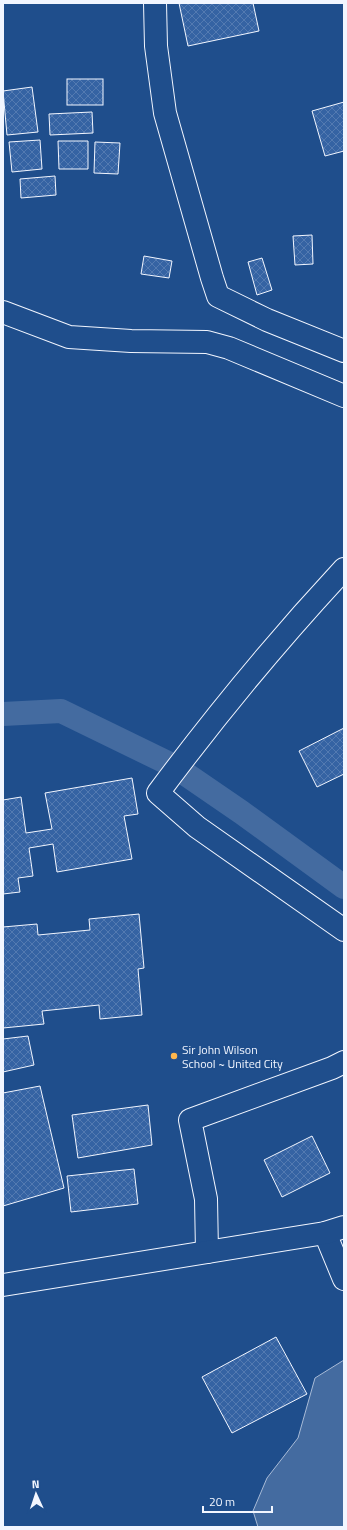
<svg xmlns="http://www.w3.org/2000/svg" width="347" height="1530" font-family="'Titillium Web',sans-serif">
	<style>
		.water { fill: #446ba0; stroke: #a8bbd7 }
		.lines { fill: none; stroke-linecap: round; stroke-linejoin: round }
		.canal { stroke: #446ba0; stroke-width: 24 }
		.building { fill: url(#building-cross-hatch); stroke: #f2f6ff }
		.minor-casing { stroke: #f2f6ff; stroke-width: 24 }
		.minor { stroke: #1f4e8c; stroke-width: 22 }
		.poi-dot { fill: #ffb74d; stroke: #1f4e8c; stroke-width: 1.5 }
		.labels { text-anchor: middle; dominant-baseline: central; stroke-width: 3; stroke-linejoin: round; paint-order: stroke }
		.poi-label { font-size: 12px; fill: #f2f6ff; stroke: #1f4e8c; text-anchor: start }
	</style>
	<defs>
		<pattern id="building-cross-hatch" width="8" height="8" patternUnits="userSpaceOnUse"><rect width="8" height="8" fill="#3563a3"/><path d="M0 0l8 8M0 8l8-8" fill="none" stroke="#537ab1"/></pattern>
	</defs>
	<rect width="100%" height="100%" fill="#1f4e8c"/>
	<path class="water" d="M344,1360v167h-86l-5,-16 14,-33 31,-40 17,-60z"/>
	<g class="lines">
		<path class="canal" d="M3,714l58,-3 113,55 67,46 103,75"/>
	</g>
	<g class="building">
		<path d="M179,3h74l6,28 -71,15z"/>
		<rect x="67" y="79" width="36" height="26"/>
		<path d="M32,87l6,45 -31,3 -4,-44z"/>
		<path d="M344,102v49l-19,5 -13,-45z"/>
		<path d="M92,112l1,21 -43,2 -1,-21z"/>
		<path d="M40,140l2,29 -30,3 -3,-30z"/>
		<path d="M58,141h30v28h-29z"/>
		<path d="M95,142l25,1 -2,31 -24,-1z"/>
		<path d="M55,176l1,19 -35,3 -1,-19z"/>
		<path d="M312,235l1,29 -18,1 -2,-29z"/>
		<path d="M144,256l28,5 -3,17 -28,-4z"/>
		<path d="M262,258l10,32 -15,5 -9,-33z"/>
		<path d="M344,728v46l-27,13 -18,-36z"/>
		<path d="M132,778l6,36 -14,2 8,43 -75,13 -4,-28 -24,4 4,28 -15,2 2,14 -17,2v-94l18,-3 5,36 26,-4 -7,-36z"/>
		<path d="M139,914l5,54 -6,1 4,46 -42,4 -1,-14 -57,6 2,13 -41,4v-101l34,-3 1,11 52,-5 -1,-11z"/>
		<path d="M28,1036l6,29 -31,7v-33z"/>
		<path d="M40,1086l24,102 -61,18v-113z"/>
		<path d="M148,1105l4,40 -74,13 -6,-43z"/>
		<path d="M312,1136l18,37 -48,24 -18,-37z"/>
		<path d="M134,1169l4,35 -67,8 -4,-36z"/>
		<path d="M276,1337l31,57 -75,39 -30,-56z"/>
	</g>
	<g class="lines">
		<defs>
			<g id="minor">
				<path d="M155,3l1,43 9,67 47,165 6,18 49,24 77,31"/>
				<path d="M3,312l66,25 62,4 76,1 22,6 115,48"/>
				<path d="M344,569c-66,71 -128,146 -186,224l39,34 147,103"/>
				<path d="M325,1233l19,46"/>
				<path d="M207,1252l-1,-53 -16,-79 142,-52 12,-6"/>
				<path d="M3,1285l322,-52 19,-6"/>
			</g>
		</defs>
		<use href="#minor" class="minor-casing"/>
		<use href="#minor" class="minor"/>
	</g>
	<circle class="poi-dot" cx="174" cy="1056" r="4"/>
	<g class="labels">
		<g class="poi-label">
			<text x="182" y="1049">Sir John Wilson<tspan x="182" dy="14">School ~ United City</tspan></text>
		</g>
	</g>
	<rect width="347" height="1530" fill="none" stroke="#f2f6ff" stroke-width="8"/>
	<g transform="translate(36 1494) rotate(357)" stroke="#1f4e8c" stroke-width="3" paint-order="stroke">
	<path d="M0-3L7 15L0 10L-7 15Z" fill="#f2f6ff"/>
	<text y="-6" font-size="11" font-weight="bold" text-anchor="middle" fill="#f2f6ff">N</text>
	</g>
	<path d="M203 1506v6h69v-6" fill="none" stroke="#f2f6ff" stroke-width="2"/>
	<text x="209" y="1506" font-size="12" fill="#f2f6ff" stroke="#1f4e8c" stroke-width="3" paint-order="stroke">20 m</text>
</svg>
